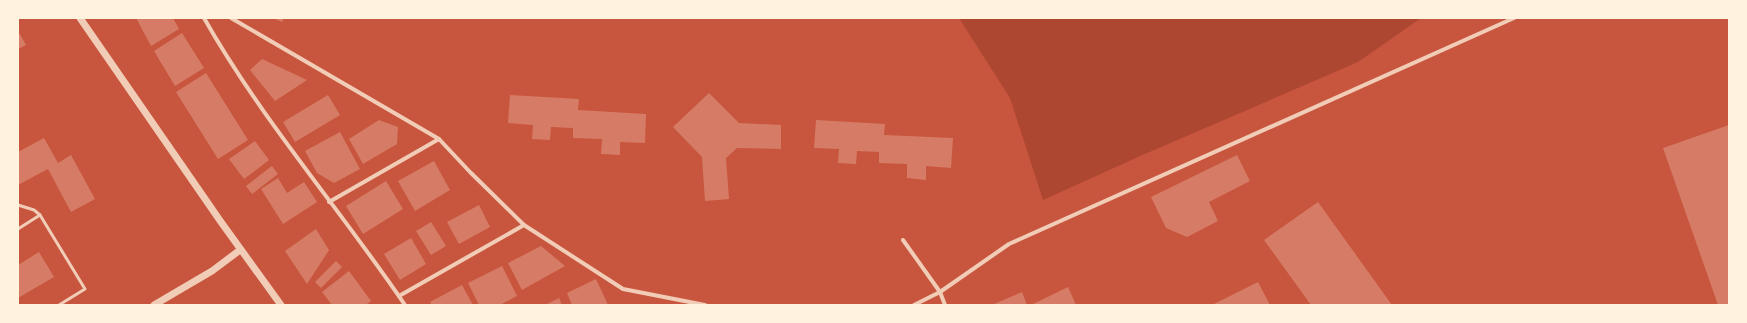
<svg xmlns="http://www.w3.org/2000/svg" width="1747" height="323" font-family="'Varela Round',sans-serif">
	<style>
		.green { fill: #ae4732 }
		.building { fill: #d67c66 }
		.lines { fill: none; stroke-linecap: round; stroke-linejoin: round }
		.service { stroke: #f1ccb7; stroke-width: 3 }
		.minor { stroke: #f1ccb7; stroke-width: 4 }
		.tertiary { stroke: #f1ccb7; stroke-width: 7 }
	</style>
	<rect width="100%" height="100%" fill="#c8553d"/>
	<path class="green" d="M959,18h462l-63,44 -220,95 -95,43 -33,-102z"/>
	<g class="building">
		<path d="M136,18h37l6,11 -28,17z"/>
		<path d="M273,18h11l-2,4z"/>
		<path d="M18,31l8,14 -8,4z"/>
		<path d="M182,33l22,35 -29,18 -21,-35z"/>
		<path d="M262,59l45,21 -32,21 -25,-31z"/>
		<path d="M206,73l42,67 -30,19 -42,-67z"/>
		<path d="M709,93l30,30 42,2v24l-44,-1 -11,10 3,41 -24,2 -3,-44 -29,-30z"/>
		<path d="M328,95l12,20 -45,27 -12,-20z"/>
		<path d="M510,95l69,4 -1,11 68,4 -1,29 -25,-1v13l-19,-1 1,-15 -29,-1v-10l-22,-1 -1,13 -18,-1 1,-14 -25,-2z"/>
		<path d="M379,120l19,7 -1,17 -34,20 -14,-25z"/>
		<path d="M816,120l69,4 -1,11 69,3 -2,30 -25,-2v14l-19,-2v-14l-28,-1v-11l-22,-1 -1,13 -18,-1 1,-14 -25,-1z"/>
		<path d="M1729,125v180h-11l-55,-157z"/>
		<path d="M340,132l20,37 -26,14 -17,-10 -12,-22z"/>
		<path d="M44,138l14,25 13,-8 24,44 -24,13 -23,-43 -30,16v-33z"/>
		<path d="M255,141l14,19 -25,19 -15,-20z"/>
		<path d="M1237,155l13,26 -41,21 9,19 -31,16 -21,-9 -15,-31z"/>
		<path d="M434,161l16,29 -35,21 -17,-30z"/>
		<path d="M272,166l6,8 -26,20 -6,-8z"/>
		<path d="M278,178l9,15 17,-11 13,20 -34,22 -22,-35z"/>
		<path d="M386,181l17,28 -40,25 -17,-28z"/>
		<path d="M1318,202l74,103h-81l-47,-65z"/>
		<path d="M479,205l11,22 -31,17 -12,-22z"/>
		<path d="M431,222l15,24 -15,9 -15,-24z"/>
		<path d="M316,229l13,21 -22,34 -22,-33z"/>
		<path d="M411,238l15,26 -26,16 -16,-26z"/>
		<path d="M541,246l24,20 -43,24 -14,-27z"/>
		<path d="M39,252l15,25 -36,21v-33z"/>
		<path d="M336,261l6,6 -21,21 -6,-6z"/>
		<path d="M502,266l15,30 -17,9h-21l-11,-22z"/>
		<path d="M349,271l22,30 -5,4h-34l-10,-13z"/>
		<path d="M596,279l12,26h-36l-5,-12z"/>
		<path d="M1258,282l12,23h-58z"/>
		<path d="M462,285l11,20h-41l-2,-3z"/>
		<path d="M1068,287l8,18h-45z"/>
		<path d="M1022,292l5,13h-35z"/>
		<path d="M559,298l3,7h-17z"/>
	</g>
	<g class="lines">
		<g class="service">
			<path d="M18,205l16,5 6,5 45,74 -26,16"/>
			<path d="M18,229l22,-14"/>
		</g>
		<g class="minor">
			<path d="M204,18c57,101 136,191 201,287"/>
			<path d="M231,18l208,121 31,33 54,53 99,64 82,16"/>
			<path d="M329,202l110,-63"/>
			<path d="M903,240l37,52 5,13"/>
			<path d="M399,296l125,-71"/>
			<path d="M914,305l26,-13 69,-48 505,-226"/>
		</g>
		<g class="tertiary">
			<path d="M80,18l141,204 60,83"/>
			<path d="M154,305l58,-34 28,-21"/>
		</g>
	</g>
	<rect width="1747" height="323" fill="none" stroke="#fff3e0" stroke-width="38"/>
</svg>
